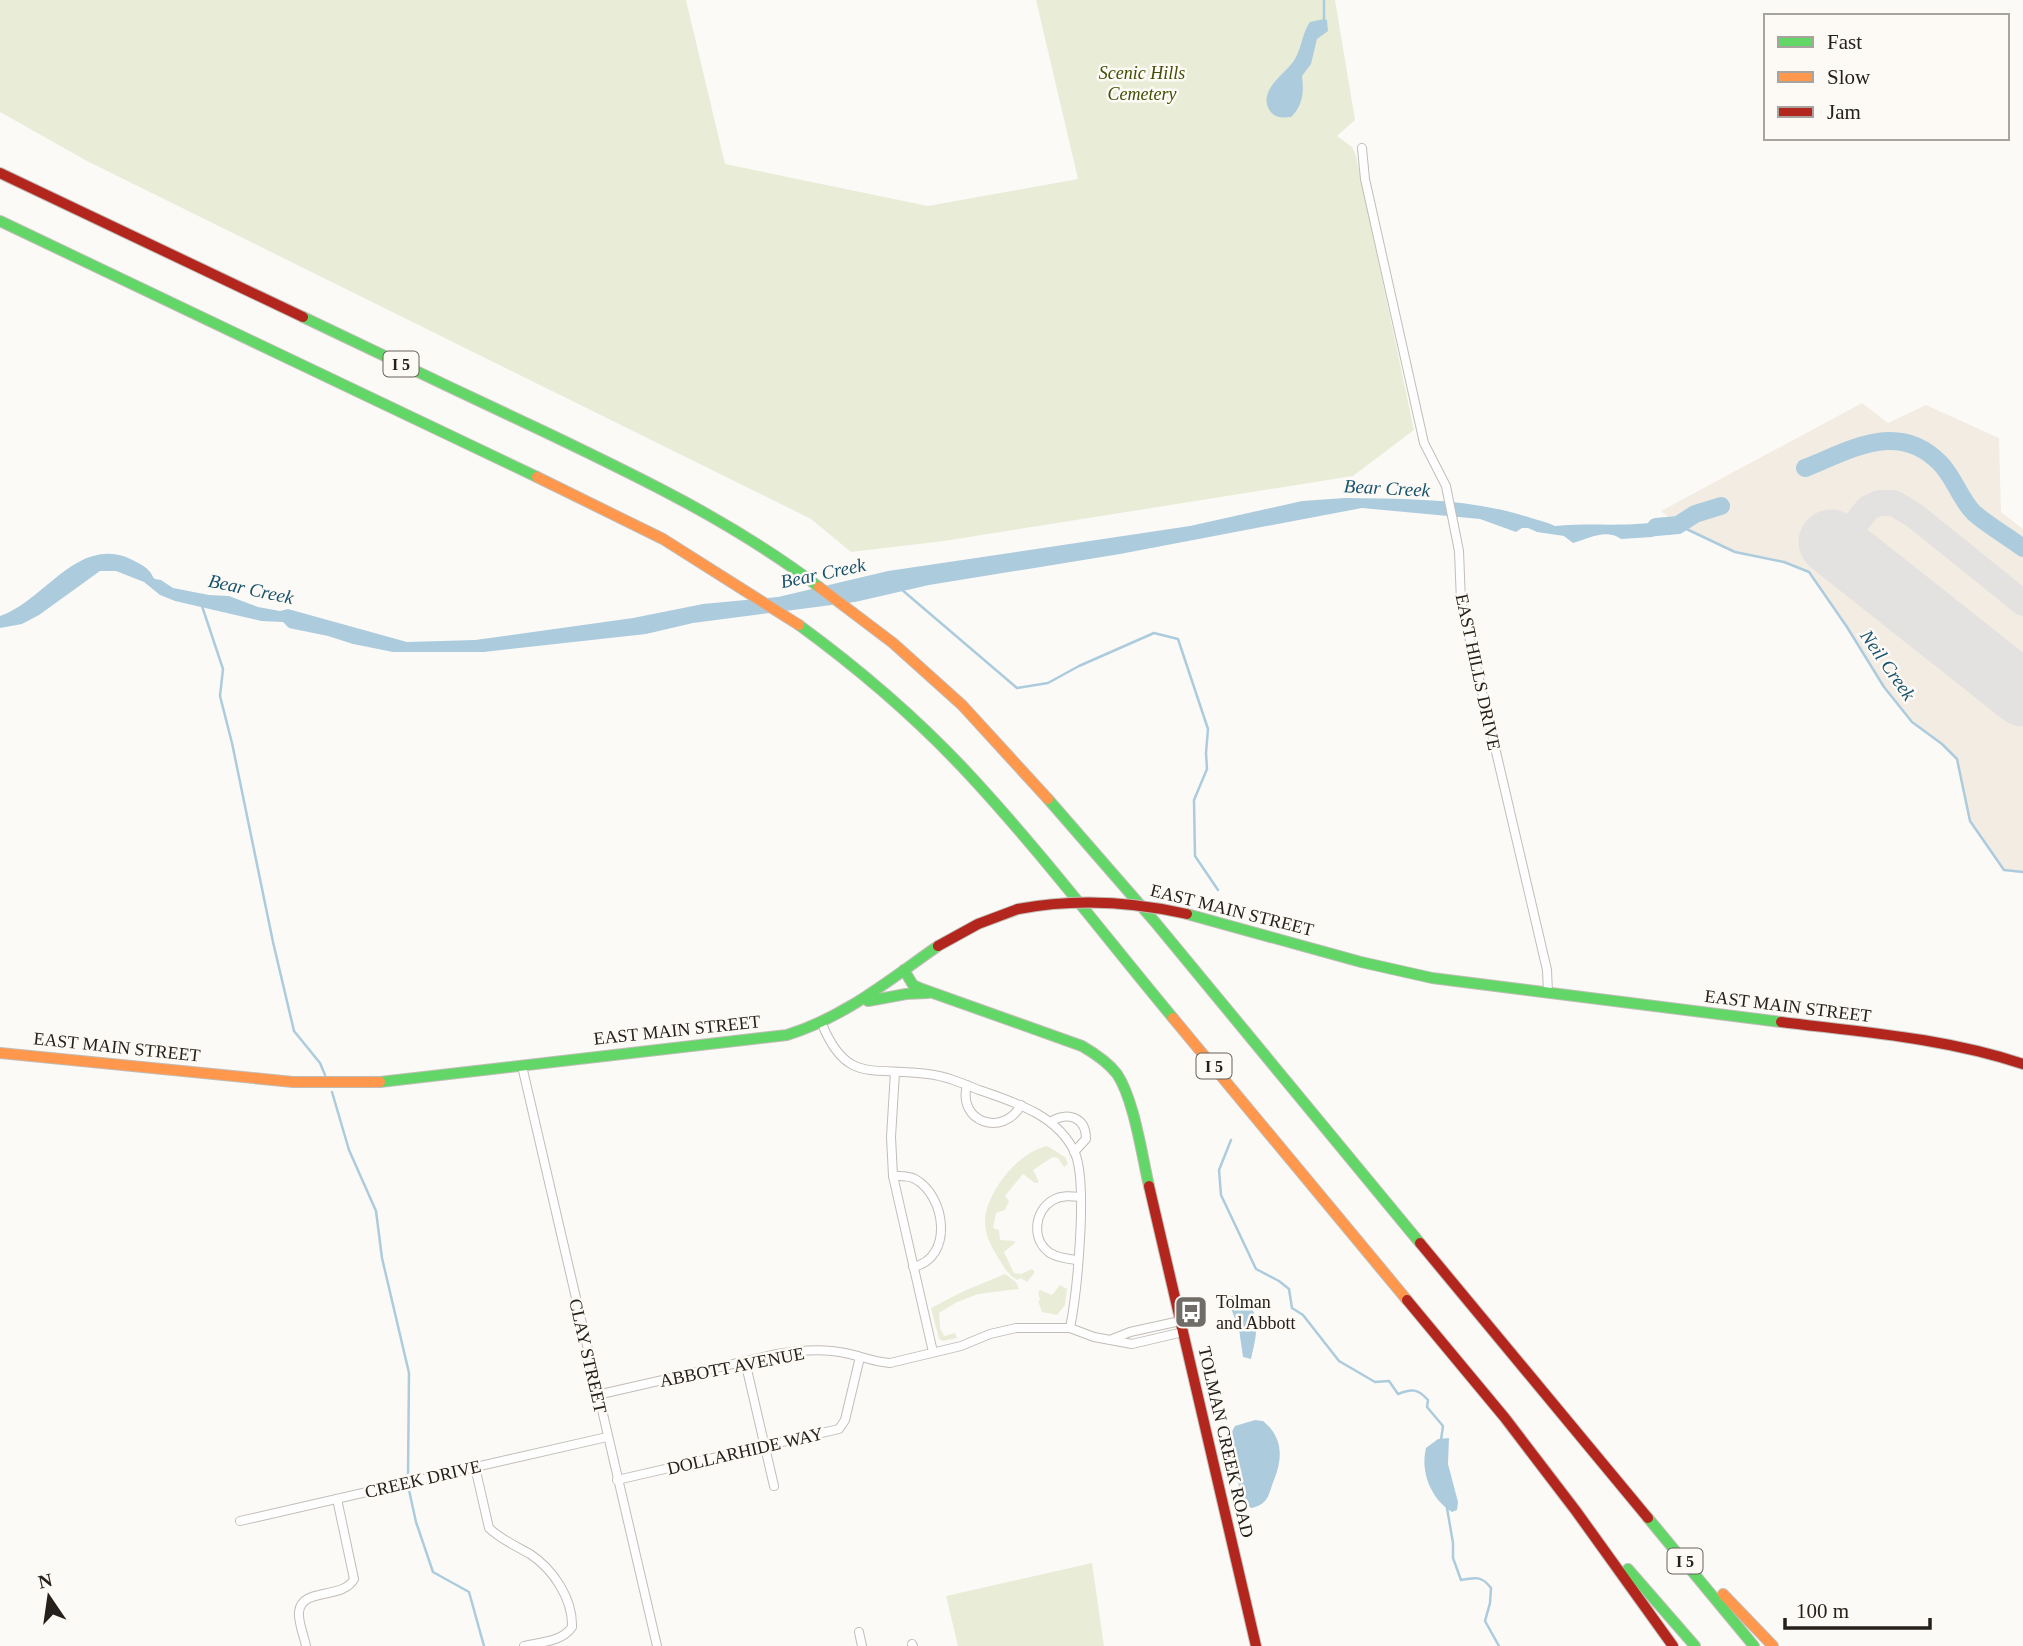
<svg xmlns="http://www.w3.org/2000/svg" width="2023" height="1646" font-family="'Times New Roman',serif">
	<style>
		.built { fill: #f3ece3 }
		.green { fill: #e9edd7 }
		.water { fill: #acccde }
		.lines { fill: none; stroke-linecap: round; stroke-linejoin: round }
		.stream { stroke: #acccde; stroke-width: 2.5 }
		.river { stroke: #acccde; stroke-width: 18 }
		.taxiway { stroke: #e4e2e0; stroke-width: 26 }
		.runway { stroke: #e4e2e0; stroke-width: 65 }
		.street-casing { stroke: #c1bdb8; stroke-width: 10 }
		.fast-casing { stroke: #c1bdb8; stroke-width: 12 }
		.slow-casing { stroke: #c1bdb8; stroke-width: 12 }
		.jam-casing { stroke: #c1bdb8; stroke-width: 12 }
		.street { stroke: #fffefe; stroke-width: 8 }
		.fast { stroke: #63d668; stroke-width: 10 }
		.slow { stroke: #ff974d; stroke-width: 10 }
		.jam { stroke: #b3261e; stroke-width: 10 }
		.jam-bridge-casing { stroke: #c1bdb8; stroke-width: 12; stroke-linecap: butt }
		.jam-bridge { stroke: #b3261e; stroke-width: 10 }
		.labels { text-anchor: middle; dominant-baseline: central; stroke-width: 5; stroke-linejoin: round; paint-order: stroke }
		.shield { fill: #fdfaf6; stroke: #66615b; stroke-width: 2 }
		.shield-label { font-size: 16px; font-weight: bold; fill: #252019 }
		.park-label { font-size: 18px; font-style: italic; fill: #414e04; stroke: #fdfaf6 }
		.street-label { font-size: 18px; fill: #252019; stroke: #fdfaf6 }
		.poi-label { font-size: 18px; fill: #252019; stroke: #fdfaf6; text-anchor: start }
		.water-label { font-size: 19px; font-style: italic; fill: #18536e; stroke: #fdfaf6 }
	</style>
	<rect width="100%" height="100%" fill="#fcfaf7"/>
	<path class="built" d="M1862,403l26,20 38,-18 73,33 2,74 22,17v343l-19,-3 -34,-48 -13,-62 -15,-15 -30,-22 -28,-35 -37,-60 -38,-55 -25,-10 -49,-10 -27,-12 -30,-15 -17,-14z"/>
	<g class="green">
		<path d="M0,0h686l39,164 203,42 150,-27 -42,-179h299l20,120 -18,16 15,11 4,9 58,274 -61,46 -409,65 -93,11 -40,-33 -724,-358 -87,-49z"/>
		<path d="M1047,1146l18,11 3,7 -4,3 -6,-9 -5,-1 -20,13 6,12 -4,1 -12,-9 -18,22 4,5 -4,9 -9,3 -3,15 6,2 1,10 14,1 1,2 -11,9 10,21 7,1 11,-5 3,3 -8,10 -6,-4 -4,2c-9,-5 -13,-13 -18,-21 -7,-11 -13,-22 -14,-35 -1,-30 33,-72 62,-78z"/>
		<path d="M1005,1274l11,8 3,7 -41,5 -21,8 -18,11 1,15 4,8 11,-3 2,5 -14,3 -4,-2 -8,-31 33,-17z"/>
		<path d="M1060,1285l7,4 -2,16 -8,10 -15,-3 -4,-11 2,-1 -2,-8 2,-2 12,5z"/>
		<path d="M1092,1563l12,83h-146l-12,-50z"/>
	</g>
	<g class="water">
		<path d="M1324,19l3,1 1,11 -11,8 -6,25 -9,12c2,16 1,30 -11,41 -8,1 -16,1 -21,-6 -14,-21 18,-39 25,-52 7,-12 7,-26 15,-37z"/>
		<path d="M1345,498c63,1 126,0 186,20 10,3 16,4 24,8 41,-4 83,3 120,-8l6,16 -8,-2 -3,3 -7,-1 -11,3 -31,2c-15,-11 -33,0 -48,4l-9,-7 -27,-4 -9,-4h-6l-6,4 -36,-13 -118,-11 -242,46 -191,31 -74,17 -162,21 -47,11 -162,18h-91l-40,-8 -25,-8 -39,-8 -6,-6 -22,-1 -86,-20 -15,-6 -16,-13 -28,-11h-16l-61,44 -17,9 -22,4v-12c44,-15 75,-77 126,-59 6,3 19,8 23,14 3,2 3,6 6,8l6,1 12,8 36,7 20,1 29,11 22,4 8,-2 119,33 68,-2 158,-22 70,-14 75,-7 110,-26 302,-45 112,-25z"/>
		<path d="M1235,1295l11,4c16,20 10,37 5,60l-8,-2 -4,-28 -12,-31z"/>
		<path d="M1255,1420l8,1c20,16 20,37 11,59 -6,15 -5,24 -23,28l-9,-7 -13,-64 6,-11z"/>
		<path d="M1449,1438l-1,26 10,38 -1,8 -5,2c-21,-13 -32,-40 -26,-64l12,-9z"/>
	</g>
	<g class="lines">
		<g class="stream">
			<path d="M1324,19v-19"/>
			<path d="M1678,525l57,27 49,10 25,10 38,55 37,60 28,35 30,22 15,15 13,62 34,49 19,2"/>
			<path d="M901,589l116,99 31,-5 31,-17 75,-33 24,6 30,90 -2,24 1,16 -13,31 1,56 23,34"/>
			<path d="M202,606l21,63 -3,27 12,47 41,199 21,89 26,32 5,12"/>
			<path d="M332,1092l17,58 27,61 6,47 27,115 -1,102"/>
			<path d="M1231,1140l-12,30 2,25 35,74 23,12 10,8 3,19 11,7 36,46 36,21 14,-1 9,13c14,-6 20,-5 30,6l-1,7 16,19 -2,14"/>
			<path d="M409,1490l7,32 17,50 36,20 15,54"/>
			<path d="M1447,1508l6,35v15l8,22c15,-3 21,-4 30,8l-1,15 -5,18 14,25"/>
		</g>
		<g class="river">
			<path d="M1805,468c46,-18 93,-48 135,-5 14,14 20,36 34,50 15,13 33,23 49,35"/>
			<path d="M1656,527l22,-2 17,-11 26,-8"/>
		</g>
		<path class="taxiway" d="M1837,547l31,-39 11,-5h15l21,13 108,87"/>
		<path class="runway" d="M1831,542l192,152"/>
		<defs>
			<g id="street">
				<path d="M1362,148l3,31 59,264 22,43 13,65 2,51 86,368 1,23"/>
				<path d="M822,1024c25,61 51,42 106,50 17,2 34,9 51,16 35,12 79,25 96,63 13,31 2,140 -5,175"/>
				<path d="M522,1066l135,580"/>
				<path d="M895,1072l-4,65 2,39 40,176"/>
				<path d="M967,1085c-10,37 36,53 54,20"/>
				<path d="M1050,1122c18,-11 36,-5 36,17l-12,13"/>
				<path d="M893,1176c7,0 15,-1 22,3 31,17 39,79 -2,88"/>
				<path d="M1077,1260c-9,-1 -19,-2 -27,-7 -19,-13 -16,-42 3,-53 9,-5 18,-4 28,-3"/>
				<path d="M1110,1340l20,-8 50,-11"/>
				<path d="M745,1361l29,125"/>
				<path d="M597,1395l180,-41c23,-4 46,-6 68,-1 16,3 29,9 45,10l71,-17 29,-12 26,-6h54l24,9 38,7 51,-12"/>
				<path d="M475,1467l14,61c11,11 27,18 41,26 23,15 43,45 42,73 -10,15 -32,15 -48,19"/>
				<path d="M617,1480l222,-51 6,-9 15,-63"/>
				<path d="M240,1521l367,-84"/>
				<path d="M859,1632l3,14"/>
				<path d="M912,1644l1,2"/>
				<path d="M306,1646c-2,-10 -8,-24 -7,-34 2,-25 44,-12 55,-33l-17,-80"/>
			</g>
			<g id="fast">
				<path d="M0,221l537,256"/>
				<path d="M303,317c81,39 161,77 242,115 94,45 190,91 274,155"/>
				<path d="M799,625c56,41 117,93 165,144 74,79 140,166 209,249"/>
				<path d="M1048,799l107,123 265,321"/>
				<path d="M1187,914l174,48 71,16 349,44"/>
				<path d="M904,970l9,15 9,4 160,57c12,7 26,16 35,28 17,25 25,82 32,112"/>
				<path d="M868,1001l38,-7 22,-1"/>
				<path d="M380,1082l407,-47c58,-18 102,-55 151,-89"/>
				<path d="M1648,1518l106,128"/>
				<path d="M1628,1569l67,77"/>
			</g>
			<g id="slow">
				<path d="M537,477l126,62 136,86"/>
				<path d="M819,587l74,56 69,62 86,94"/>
				<path d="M1173,1018l234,282"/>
				<path d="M0,1053l293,29h87"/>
				<path d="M1723,1594l50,52"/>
			</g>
			<g id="jam">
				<path d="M0,173l303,144"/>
				<path d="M938,946l40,-22 40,-15"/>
				<path d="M1781,1022c81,10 164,16 242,42"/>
				<path d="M1149,1186l107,460"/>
				<path d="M1420,1243l228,275"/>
				<path d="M1407,1300l98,118 71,93 97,135"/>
			</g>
		</defs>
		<use href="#street" class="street-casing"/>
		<use href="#fast" class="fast-casing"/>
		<use href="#slow" class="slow-casing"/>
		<use href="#jam" class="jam-casing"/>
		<use href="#street" class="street"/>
		<use href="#fast" class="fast"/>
		<use href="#slow" class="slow"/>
		<use href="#jam" class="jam"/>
		<defs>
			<path id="jam-bridge" d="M1018,909c58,-11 112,-8 169,5"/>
		</defs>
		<use href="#jam-bridge" class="jam-bridge-casing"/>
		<use href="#jam-bridge" class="jam-bridge"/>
	</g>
	<defs>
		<symbol id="bus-square" viewBox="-11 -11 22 22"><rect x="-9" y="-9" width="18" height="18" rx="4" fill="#706c67" stroke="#fdfaf6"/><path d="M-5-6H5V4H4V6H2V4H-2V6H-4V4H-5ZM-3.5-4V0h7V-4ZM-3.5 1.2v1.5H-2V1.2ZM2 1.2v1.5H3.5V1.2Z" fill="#fff"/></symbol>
	</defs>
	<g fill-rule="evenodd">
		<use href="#bus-square" x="1172" y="1293" width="38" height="38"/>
	</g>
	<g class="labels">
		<g class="shield">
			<rect x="383.5" y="351.5" width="35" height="25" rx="5"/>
			<rect x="1196.5" y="1053.5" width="35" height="25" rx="5"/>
			<rect x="1667.5" y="1548.5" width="35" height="25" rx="5"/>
		</g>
		<g class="shield-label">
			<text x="401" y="364">I 5</text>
			<text x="1214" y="1066">I 5</text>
			<text x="1685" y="1561">I 5</text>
		</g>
		<g class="park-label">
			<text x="1142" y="73">Scenic Hills<tspan x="1142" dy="21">Cemetery</tspan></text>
		</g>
		<g class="street-label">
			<text transform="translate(1478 672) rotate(78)">EAST HILLS DRIVE</text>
			<text transform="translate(1232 910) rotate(14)">EAST MAIN STREET</text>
			<text transform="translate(1788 1006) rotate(7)">EAST MAIN STREET</text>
			<text transform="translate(677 1030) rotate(-6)">EAST MAIN STREET</text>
			<text transform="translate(117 1047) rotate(6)">EAST MAIN STREET</text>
			<text transform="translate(588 1356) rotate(77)">CLAY STREET</text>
			<text transform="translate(732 1367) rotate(-11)">ABBOTT AVENUE</text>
			<text transform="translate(1226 1442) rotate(77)">TOLMAN CREEK ROAD</text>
			<text transform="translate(745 1451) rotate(-13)">DOLLARHIDE WAY</text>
			<text transform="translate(423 1479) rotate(-13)">CREEK DRIVE</text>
		</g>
		<g class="poi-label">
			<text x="1216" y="1302">Tolman<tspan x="1216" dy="21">and Abbott</tspan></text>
		</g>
		<g class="water-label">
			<text transform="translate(1387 488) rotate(3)">Bear Creek</text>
			<text transform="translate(823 573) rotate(-12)">Bear Creek</text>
			<text transform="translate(251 589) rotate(12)">Bear Creek</text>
			<text transform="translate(1888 665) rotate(55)">Neil Creek</text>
		</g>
	</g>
	<rect x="1764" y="14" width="245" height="126" fill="#fdfaf6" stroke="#a7a39e" stroke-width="2"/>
	<rect x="1778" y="37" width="35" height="10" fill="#63d668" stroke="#a7a39e" stroke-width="2"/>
	<text x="1827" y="49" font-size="21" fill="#252019">Fast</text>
	<rect x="1778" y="72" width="35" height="10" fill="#ff974d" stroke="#a7a39e" stroke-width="2"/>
	<text x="1827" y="84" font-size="21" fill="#252019">Slow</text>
	<rect x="1778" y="107" width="35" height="10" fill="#b3261e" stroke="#a7a39e" stroke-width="2"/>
	<text x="1827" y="119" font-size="21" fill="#252019">Jam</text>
	<g transform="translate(49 1597) rotate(347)" stroke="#fdfaf6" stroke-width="5" paint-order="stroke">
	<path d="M0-5L12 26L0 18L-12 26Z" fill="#252019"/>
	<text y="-10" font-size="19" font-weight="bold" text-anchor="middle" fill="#252019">N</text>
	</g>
	<path d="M1785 1618v10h145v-10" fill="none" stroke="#252019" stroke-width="3.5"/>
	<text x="1796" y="1618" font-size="21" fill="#252019" stroke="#fdfaf6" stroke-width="5" paint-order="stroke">100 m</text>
</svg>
